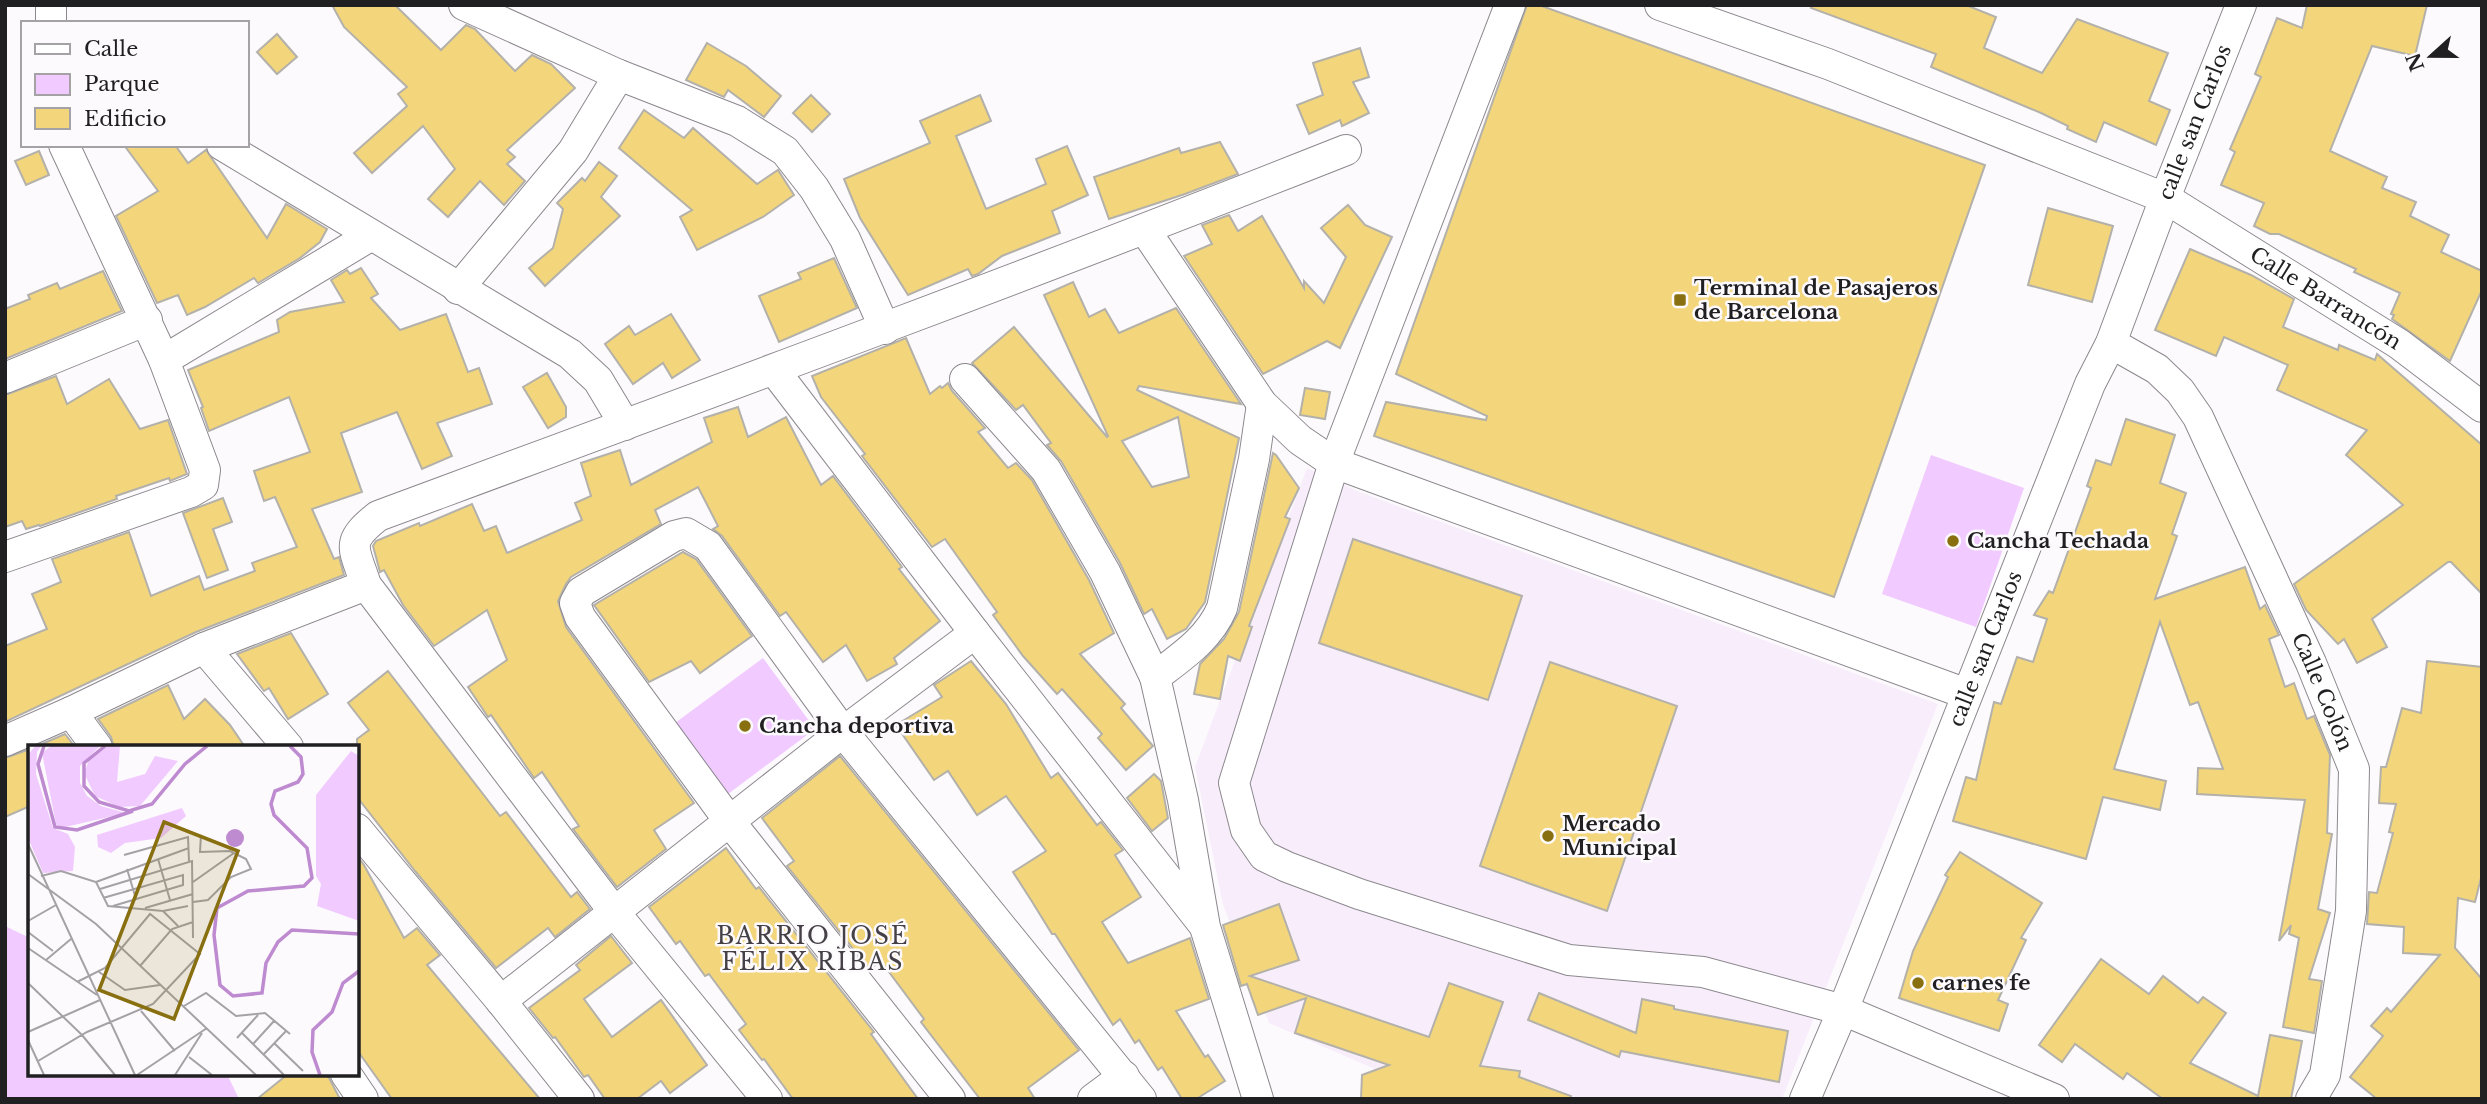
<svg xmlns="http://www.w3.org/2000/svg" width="2487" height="1104" font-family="'Libre Baskerville',serif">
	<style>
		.built { fill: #f8eefb }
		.green { fill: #f1caff }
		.building { fill: #f3d67b; stroke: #b3b1aa; stroke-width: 2; fill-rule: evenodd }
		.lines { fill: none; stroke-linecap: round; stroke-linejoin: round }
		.street-casing { stroke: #8c888e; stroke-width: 32 }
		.street { stroke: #fff; stroke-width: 30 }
		.poi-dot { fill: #886f10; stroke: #fdfafe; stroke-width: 2.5 }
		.labels { text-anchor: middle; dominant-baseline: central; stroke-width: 5; stroke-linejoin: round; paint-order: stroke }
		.street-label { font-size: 21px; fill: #201f21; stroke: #fdfafe }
		.poi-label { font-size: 21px; font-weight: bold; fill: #201f21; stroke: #fdfafe; text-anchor: start }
		.neighbourhood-label { font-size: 23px; letter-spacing: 2px; fill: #444046; stroke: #fdfafe }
		.inset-river { fill: none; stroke: #be8ad0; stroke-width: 3.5 }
		.inset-road { fill: none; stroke: #a5a2a6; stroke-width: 2 }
		.view { fill: #886f10; fill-opacity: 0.15; stroke: #886f10; stroke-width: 3.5 }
		.inset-edge { fill: none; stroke: #201f21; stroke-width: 3.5 }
	</style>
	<rect width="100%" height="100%" fill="#fdfafe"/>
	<path class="built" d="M1307,468l50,23 581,213 -156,395h-348l-57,-29 -108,-47 -46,-118 -28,-138z"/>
	<g class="green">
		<path d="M1931,455l93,33 -48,139 -94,-33z"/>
		<path d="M763,658l52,71 -87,65 -53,-71z"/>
		<path d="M5,926l25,12v136h197l12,25h-234z"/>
	</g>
	<g class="building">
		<path d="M332,5h63l46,45 25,-25 9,4 40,42 17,-16 19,9 24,24 -68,62 8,7 -8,7 18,17 -21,24 -24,-24 -32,36 -20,-18 27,-30 -32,-43 -51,47 -18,-20 53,-47 -9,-12 9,-7 -63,-60z"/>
		<path d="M1527,5h12l446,160 -151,432 -460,-161 12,-34 100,18 1,-4 -91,-42z"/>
		<path d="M1812,5h154l30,12 -12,31 58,25 35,-54 91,34 -19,48 21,9 -14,35 -52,-23 -8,20 -29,-13 1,-3 -27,-13 -110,-46 5,-13 -125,-46z"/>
		<path d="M2307,5h120l-12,51 -43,-10 -42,105 57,26 -5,11 34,14 -6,14 39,19 -8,17 41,19v19l-32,71 -58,-42 2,-4 -3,-1 9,-21 -46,-21 2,-3 -77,-35h-9l-16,-8 10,-23 -43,-18 14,-33 -5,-3 31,-72 -6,-3 22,-56 25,10z"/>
		<path d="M277,34l20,23 -20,17 -20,-22z"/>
		<path d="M707,43l39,23 35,30 -17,21 -36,-27 -4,7 -38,-17z"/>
		<path d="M1360,48l9,29 -16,5 16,31 -27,13 -2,-6 -31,14 -12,-29 26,-10 -10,-32z"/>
		<path d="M811,95l19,19 -18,18 -19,-19z"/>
		<path d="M980,95l11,26 -35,15 30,73 60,-25 -10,-25 31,-13 21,49 -36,16 8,22 -58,23 -24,18 -6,2 -4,-7 -60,26 -48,-77 -16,-39 86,-36 -10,-22z"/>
		<path d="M644,110l40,28 9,-10 64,56 21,-14 16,25 -31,22 -66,33 -17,-33 12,-7 -73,-62z"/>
		<path d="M1220,142l18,32 -53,20 -76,25 -15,-42 85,-29 2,5z"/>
		<path d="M124,145h51l13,18 18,-13 61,88 19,-34 41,25 -7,13 -20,16 -42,25 -4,-5 -49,29 -18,8 -9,-20 -21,8 -41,-87 42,-25z"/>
		<path d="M39,151l10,24 -23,10 -11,-24z"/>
		<path d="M599,162l18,14 -16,21 19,19 -75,70 -16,-18 24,-20 10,-39 -6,-6 25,-25 3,3z"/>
		<path d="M1348,205l17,20 27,12 -52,111 -13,-7 -64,33 -79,-118 28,-12 -10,-19 27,-10 9,16 24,-15 42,72v-7l20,22 22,-46 -25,-29z"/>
		<path d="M2048,208l65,18 -21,76 -64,-17z"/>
		<path d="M2190,249l61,26 43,24 -11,28 55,23 1,-5 36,15 2,-6 105,91v149l-31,-32h-3l-76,57 15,28 -30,16 -13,-24 -6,5 -32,-34 -12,-26 109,-79 -57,-50 21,-25 -90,-40 11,-25 -64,-28 -8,19 -61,-26z"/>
		<path d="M834,258l23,50 -78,34 -20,-46 42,-17 -3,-6z"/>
		<path d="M361,268l17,26 -7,4 29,32 46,-16 22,58 11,-4 13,36 -55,19 15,33 -30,13 -25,-57 -56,21 21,59 -50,17 22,50 5,-2 5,18 -148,57 -191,90v-76l42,-17 -15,-35 29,-12 -9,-23 77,-27 22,64 48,-20 5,14 51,-19 -3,-8 45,-16 -22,-50 -11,4 -10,-30 56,-19 -21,-55 -80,34 -8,-23 2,-1 -15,-37 91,-38 -2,-12 13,-8 54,-10 -13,-22 16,-10 3,4z"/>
		<path d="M103,271l19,40 -117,48v-50l25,-10 -2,-4 29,-12 3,6z"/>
		<path d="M1073,282l16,35 16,-8 14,24 57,-25 65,96 -102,-18 -2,4 102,48 -34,164 -19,27 -19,10 -15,-30 -8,5 -24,-51 -59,-102 -14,-16 4,-2 -28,-38 -7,5 -44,-47 42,-36 93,110 1,-1 -64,-141zM1178,417l11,60 -37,10 -30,-46z"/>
		<path d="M671,314l29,46 -28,18 -9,-15 -30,21 -28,-40 24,-18 6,9z"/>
		<path d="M906,338l24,56 10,-8 2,2 6,-5 4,8 33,37 -7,4 30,36 8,-5 16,17 57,100 25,53 -34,21 45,50 -4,4 32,38 -27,24 -28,-32 4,-4 -40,-45 -5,5 -34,-38 -30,-41 4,-3 -52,-73 -13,8 -70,-91 3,-2 -44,-57 -9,-21z"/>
		<path d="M547,373l19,34v10l-18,11 -25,-41z"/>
		<path d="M56,376l11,28 42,-25 31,50 28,-9 19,54 -17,7 -1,-3 -53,18 1,3 -77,27 -1,-1 -13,4 -4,-8 -17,6v-132z"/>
		<path d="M1305,388l25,4 -5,27 -25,-4z"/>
		<path d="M738,407l10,30 38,-20 35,68 12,-9 69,91 -3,2 41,52 -46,37 3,6 -30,17 -21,-36 -23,17 -37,-50 -6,4 -58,-80 -9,-7 5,-3 -20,-39 -43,23 6,14 -90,53 -5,7 -8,17 8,26 128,176 -40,27 12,19 -49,38 -44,-58 6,-3 -37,-54 -8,6 -43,-63 -3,2 -20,-30 39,-27 -20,-50 -53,36 -31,-41 -19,-35 -4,2 -7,-26 3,-5 43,-18 1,3 52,-22 12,27 12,-5 11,27 75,-33 -7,-17 16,-7 -10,-33 39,-13 11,35 81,-43 -8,-24z"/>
		<path d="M2126,419l49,16 -15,48 26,10 -14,41 5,2 -22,63 90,-32 15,42 5,-4 14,30 -10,4 16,48 9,-4 13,36 7,-3 16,39 -3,78 5,1 -14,75 12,4 -21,66 13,2 -8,52 -31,-6 16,-89 -10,-4 2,-9 -12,16 26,-141 -108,-6 1,-26 25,1 -25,-67 -8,3 -30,-83 -46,147 52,12 -6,29 -57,-13 -17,62 -133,-38 13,-44 10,3 18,-78 7,2 16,-47 16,5 14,-43 -13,-4 15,-24 4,2 38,-105 -4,-2 9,-26 15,5z"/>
		<path d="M1273,453l3,2 23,33 -14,29 5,2 -41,107 3,1 -12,34 -12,-5 -8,43 -26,-5 6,-30 24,-25 15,-27z"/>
		<path d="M223,498l9,24 -19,7 15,41 -21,8 -24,-65z"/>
		<path d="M1353,539l169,57 -34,104 -169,-57z"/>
		<path d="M683,552l13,7 56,77 -52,37 -9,-12 -42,21 -55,-77z"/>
		<path d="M291,633l37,61 -40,25 -19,-31 -5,3 -27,-37z"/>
		<path d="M971,661l35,43 45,74 7,-5 39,52 4,-3 22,28 -8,5 26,42 -39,25 26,41 62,-25 19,61 -33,12 29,46 3,-2 17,26 -29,18h-14l-20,-32 -4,3 -19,-30 -4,3 -15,-24 -7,6 -58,-91h-3l-21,-34 -18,-28 33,-21 -40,-55 -29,19 -29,-44 -14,9 -38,-55 46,-28 -8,-12z"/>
		<path d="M2427,661l55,6v207l-7,28 -17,-4 -3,50 27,31v120h-105l-27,-22 33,-41 -12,-10 16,-18 4,4 49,-57 -37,-2 1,-26 -37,-3 2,-32 8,1 16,-60 -4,-1 7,-28 -17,-1 2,-36h5l16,-59 19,5z"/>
		<path d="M1550,662l127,44 -70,205 -127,-45z"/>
		<path d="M388,671l112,145 6,-4 65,85 6,-5 13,17 -35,28 -7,-9 -52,40 -81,-97 -58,-74v-58l12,-9 -21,-27z"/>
		<path d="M168,685l16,34 21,-20 25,26 15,22h-131l-3,-10 -13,-18z"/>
		<path d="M65,734l10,13h-40z"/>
		<path d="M30,749v57l-25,11v-59z"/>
		<path d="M840,756l239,294 -51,38 7,11h-55l-59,-77 3,-3 -44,-59 -10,10 -83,-104 7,-5 -32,-43z"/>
		<path d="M1154,774l7,7 7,37 -16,13 -25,-33z"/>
		<path d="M726,848l30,41 3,-2 115,145 -3,2 47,65h-125l-29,-40 -2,1 -23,-30 7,-6 -37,-50 -4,2 -25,-35 -4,3 -27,-37z"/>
		<path d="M1960,852l82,51 -21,35 5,2 -28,60 10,4 -9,27 -100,-33 14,-47 35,-74 -3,-2z"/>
		<path d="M357,856l7,9 40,73 13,-10 23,27 -13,10 113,134h-148l-35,-49z"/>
		<path d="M1279,904l20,56 -49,16 179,61 20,-54 54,19 -23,64 40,5 -1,6 52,19 -1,3h-209l1,-24 27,-10 -94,-32 11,-35 -48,17 -11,-31 -6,2 -18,-61z"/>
		<path d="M611,936l21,27 -48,36 28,38 49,-37 46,65 -37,28 -9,-12 -24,18h-32l-17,-24 -4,2 -29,-40 -2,1 -24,-30 51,-38 -4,-5z"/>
		<path d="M2101,959l48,35 14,-18 35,27 5,-6 23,16 -36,50 68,33 12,-61 32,6 -11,58h-128l-36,-26 -4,6 -48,-35 -13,18 -23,-17z"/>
		<path d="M1539,993l97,40 6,-34 32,7v3l114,22 -9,51 -158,-31 -2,6 -91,-37z"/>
		<path d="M288,1074h39l13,25h-83z"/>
	</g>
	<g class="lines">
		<defs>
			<g id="street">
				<path d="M464,5l155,70 118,46 48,30 29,37 31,51 40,90"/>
				<path d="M1510,5l-176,458 -100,320 12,47 18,26 23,11 72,27 210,66 134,12 140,38 211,89"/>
				<path id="s1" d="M1660,5l168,59 337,134 234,146 83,63"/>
				<path d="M51,23v-18"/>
				<path d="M222,145l348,209 28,26 27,45"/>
				<path d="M1145,230l117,174 38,36 34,23 633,231"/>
				<path d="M458,289l115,-138 46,-76"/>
				<path id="s2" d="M2111,343l46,26 23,22 18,26 113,246 43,106 -3,142 -26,164 -14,24"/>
				<path d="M164,360l206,-124"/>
				<path d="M774,370l201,263 228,291"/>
				<path d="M5,378l142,-58"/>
				<path d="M965,379l81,91 59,102 50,105 28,123 22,127 53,172"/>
				<path d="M5,557l186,-65 12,-7 2,-15 -41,-110 -100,-215"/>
				<path d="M204,648l84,99"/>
				<path d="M1155,677c26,-20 54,-38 67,-69l32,-149 8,-55"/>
				<path d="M5,741l66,-29"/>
				<path d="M97,747l-26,-35 133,-64 162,-63"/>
				<path d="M357,829l144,172 78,98"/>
				<path d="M501,1001l342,-269 132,-99"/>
				<path d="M346,1074l17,25"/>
				<path d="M767,1099l-152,-186 -249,-328c-12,-38 -22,-42 12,-69 324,-120 647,-239 968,-366"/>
				<path d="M950,1099l-220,-277 -150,-205 -5,-14 6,-11 93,-56 12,-3 22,13 135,186 298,367"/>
				<path d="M1093,1099l31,-23"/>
				<path id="s3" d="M1805,1099l38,-89 247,-626 21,-41 54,-145 76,-193"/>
			</g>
		</defs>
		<use href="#street" class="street-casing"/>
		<use href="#street" class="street"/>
	</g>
	<g class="poi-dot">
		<rect x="1673" y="293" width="14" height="14" rx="3.5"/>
		<circle cx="1953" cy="541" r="7"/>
		<circle cx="745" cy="726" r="7"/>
		<circle cx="1548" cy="836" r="7"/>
		<circle cx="1918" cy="983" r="7"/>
	</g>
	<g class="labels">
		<g class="street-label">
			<text stroke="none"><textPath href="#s3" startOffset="1052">calle san Carlos</textPath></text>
			<text stroke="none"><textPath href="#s1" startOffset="730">Calle Barrancón</textPath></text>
			<text stroke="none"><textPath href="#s3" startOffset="485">calle san Carlos</textPath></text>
			<text stroke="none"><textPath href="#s2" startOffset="418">Calle Colón</textPath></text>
		</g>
		<g class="poi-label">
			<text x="1694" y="288">Terminal de Pasajeros<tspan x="1694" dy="24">de Barcelona</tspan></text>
			<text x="1967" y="541">Cancha Techada</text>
			<text x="759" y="726">Cancha deportiva</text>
			<text x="1562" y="824">Mercado<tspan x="1562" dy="24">Municipal</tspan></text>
			<text x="1932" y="983">carnes fe</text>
		</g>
		<g class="neighbourhood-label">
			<text x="813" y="936">BARRIO JOSÉ<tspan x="813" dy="26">FÉLIX RIBAS</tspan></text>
		</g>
	</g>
	<g transform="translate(28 745)">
		<rect width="331" height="331" fill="#fdfafe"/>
		<path d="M7,1h6l-4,6 -1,22 17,54 15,6 7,13 -2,24 -30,2 -15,-35v-83zM72,1l-20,20v17l7,13 14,10 25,7 -65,15 -5,-4 -14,-71 9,-7zM79,1h13l-3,36 28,-8 10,-18 23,5 -38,45 -21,1 -24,-11 -11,-23 5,-13zM323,6l8,5v165l-42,-15 4,-22 -5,-8v-81zM154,63l4,8 -25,22 -36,5 -14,10 -13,-6 -1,-12z" fill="#f1caff"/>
		<path d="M198 93a9 9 0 1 1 18 0a9 9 0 1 1-18 0Z" fill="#be8ad0"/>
		<path class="inset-river" d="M16,1l-6,18 17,63 22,3 56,-19M77,1l-21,17v23l15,16 30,9 23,-7 33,-40 22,-18M262,1l11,11 2,17 -5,8 -23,9 -4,13 3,11 33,33 5,30 -8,8 -56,5 -31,17 -3,27 6,50 13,11 29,-3 4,-30 12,-21 14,-12 67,4M292,330l-8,-23 1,-22 19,-18 11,-29 16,-12"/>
		<path class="inset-road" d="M0,99l107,231M96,110l64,-18 1,24M130,114l12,41M99,124l9,30M0,129l68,50 160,151M13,131l20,-5 35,11 12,24 55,5 25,-5M68,137l93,-34M165,137l41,-29M72,144l92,-28 1,77M75,153l80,-23v10l-70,21M165,157l15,-2 23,-23 20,-8 -5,-10 -16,-8 -30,1 1,-17M117,163l48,-14M135,166l15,15M0,176l28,-16M0,187l25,19M0,203l69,47M18,215l25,-21M112,221l32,-37 21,-7M71,227l26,18 35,-5M0,238l54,52 33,40M156,261l22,-13 30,23 29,-3 25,21M113,266l34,40M0,287l72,-32M214,288l42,42M209,293l21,-23M0,295l16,35M246,298l29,28M225,299l21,-23M236,309l22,-23M161,312l23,18M10,316l49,-29 66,-28 47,-50 -50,-40 -45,54 -28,14M109,330l70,-47M147,330l27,-42"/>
		<path class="view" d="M136,77l74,29 -64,168 -75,-29z"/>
		<rect width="331" height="331" class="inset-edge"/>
	</g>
	<rect width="2487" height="1104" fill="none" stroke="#201f21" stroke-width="14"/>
	<rect x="21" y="21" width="228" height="126" fill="#fdfafe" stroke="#a5a2a6" stroke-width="2"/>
	<rect x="35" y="44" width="35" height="10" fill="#ffffff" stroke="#a5a2a6" stroke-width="2"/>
	<text x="84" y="56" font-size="21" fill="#201f21">Calle</text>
	<rect x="35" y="74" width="35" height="21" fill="#f1caff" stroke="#a5a2a6" stroke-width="2"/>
	<text x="84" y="91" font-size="21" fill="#201f21">Parque</text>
	<rect x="35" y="108" width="35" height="21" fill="#f3d67b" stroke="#a5a2a6" stroke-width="2"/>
	<text x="84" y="126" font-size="21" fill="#201f21">Edificio</text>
	<g transform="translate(2431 56) rotate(249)" stroke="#fdfafe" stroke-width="5" paint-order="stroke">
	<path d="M0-5L12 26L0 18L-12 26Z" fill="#201f21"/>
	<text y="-10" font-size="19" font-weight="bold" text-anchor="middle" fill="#201f21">N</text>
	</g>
</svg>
